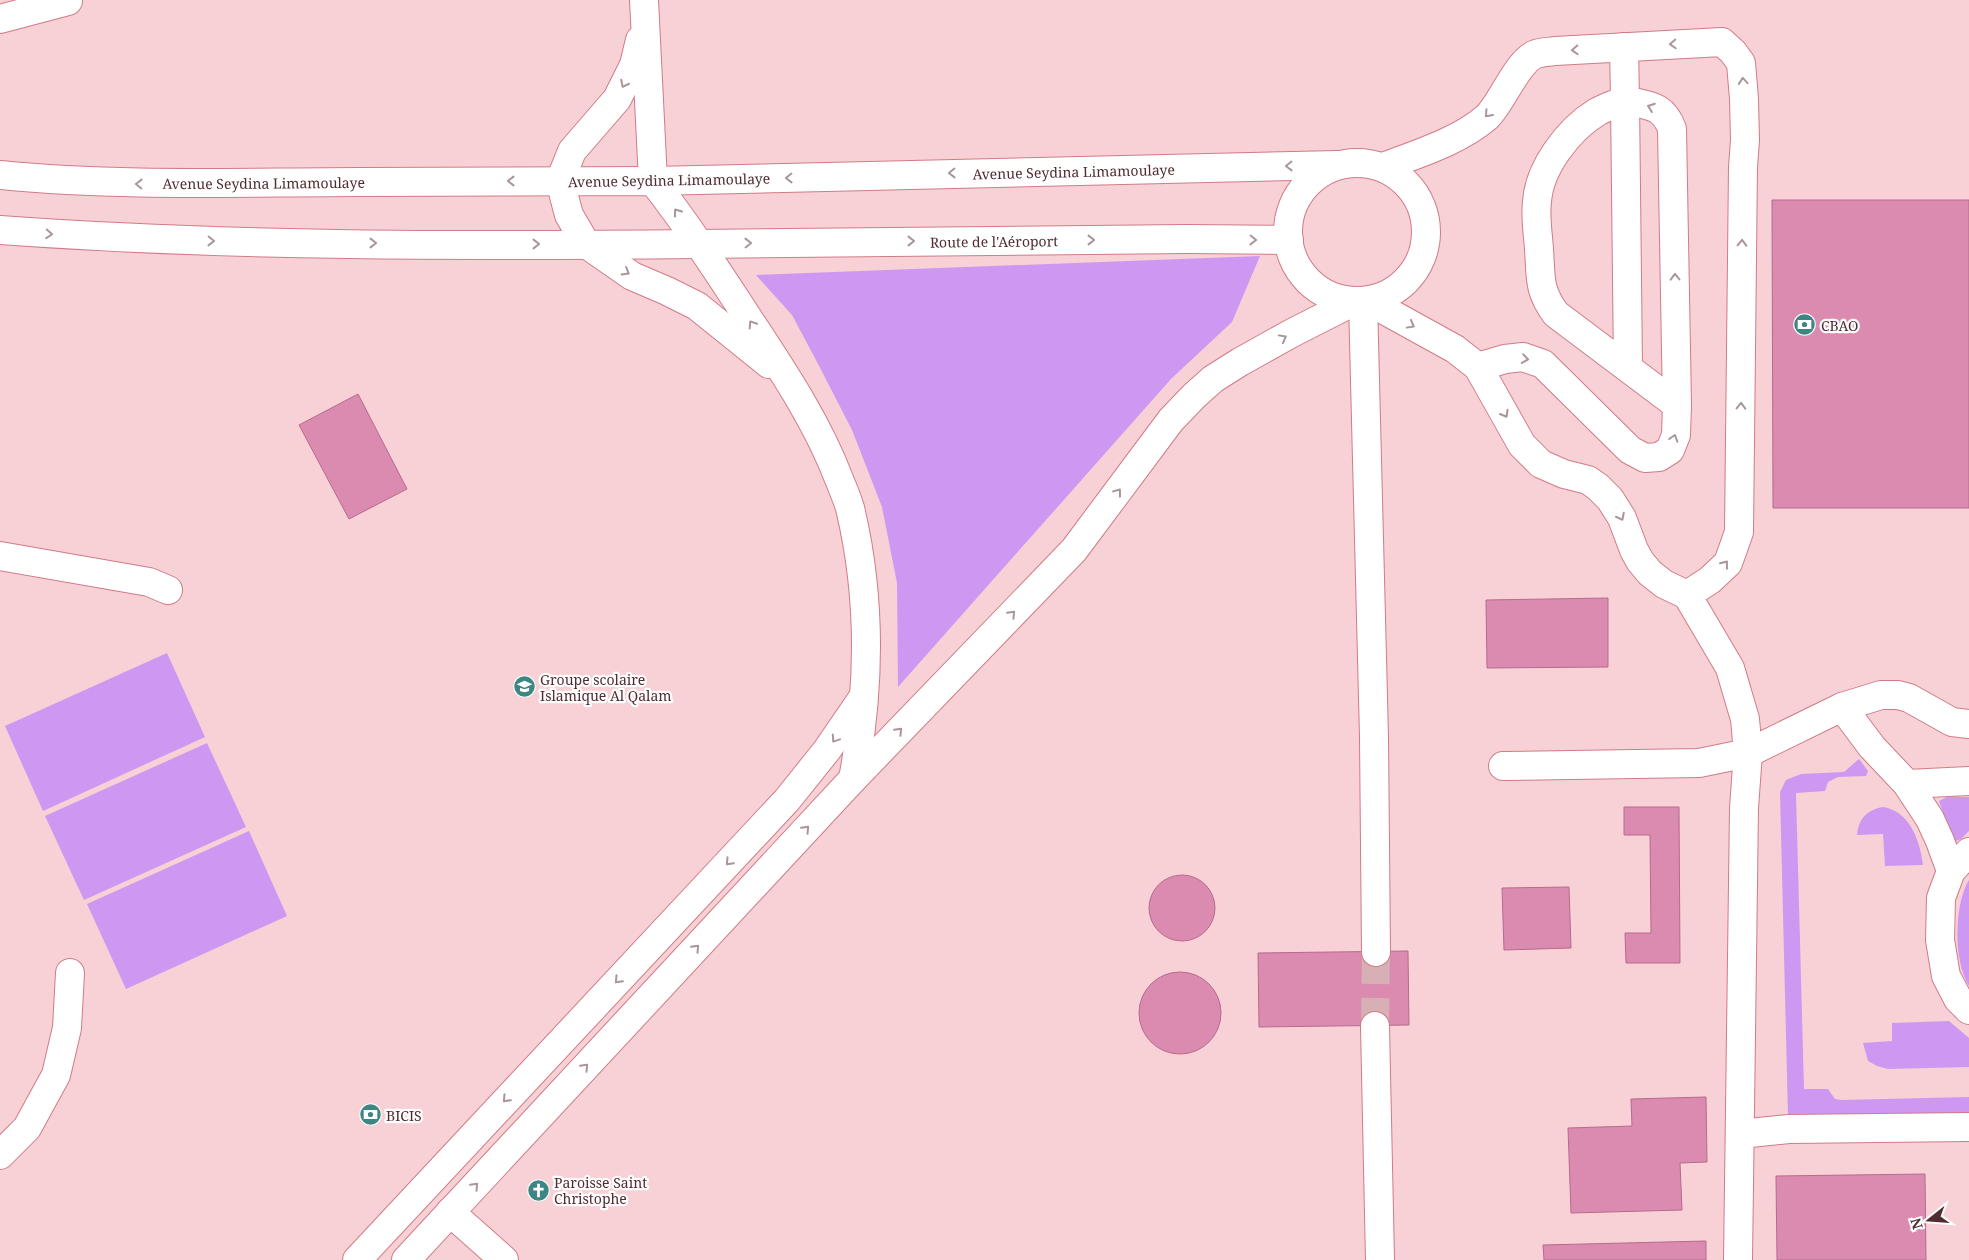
<svg xmlns="http://www.w3.org/2000/svg" width="1969" height="1260" font-family="'Noto Serif',serif">
	<style>
		.green { fill: #ce97f2 }
		.building { fill: #db8baf; stroke: #b76a8e }
		.lines { fill: none; stroke-linecap: round; stroke-linejoin: round }
		.minor-tunnel { stroke: #d6b0b4; stroke-width: 28; stroke-dasharray: 28 14; stroke-linecap: butt }
		.minor-casing { stroke: #d17b87; stroke-width: 30 }
		.highway-casing { stroke: #d17b87; stroke-width: 30 }
		.minor { stroke: #fff; stroke-width: 28 }
		.highway { stroke: #fff; stroke-width: 28 }
		.oneway { stroke: #a89698 }
		.labels { text-anchor: middle; dominant-baseline: central; stroke-width: 4.5; stroke-linejoin: round; paint-order: stroke }
		.street-label { font-size: 14px; fill: #502c31; stroke: #fdfdfd }
		.poi-label { font-size: 14px; fill: #502c31; stroke: #fdfdfd; text-anchor: start }
	</style>
	<rect width="100%" height="100%" fill="#f7d1d5"/>
	<g class="green">
		<path d="M1260,256l-28,66 -61,57 -273,308 -1,-104 -15,-76 -30,-77 -35,-68 -25,-47 -36,-40z"/>
		<path d="M167,653l38,84 -162,74 -38,-85z"/>
		<path d="M207,743l39,84 -162,73 -39,-84z"/>
		<path d="M1859,759l9,12 -2,5 -28,1 -10,5 -3,9 -29,2 8,296h24l7,10 6,1 128,-3v17l-181,2 -8,-324 6,-12 15,-6 43,-2z"/>
		<path d="M1947,797h22v34l-8,8 -5,2 -4,-1 -13,-39z"/>
		<path d="M1883,807c27,4 37,34 40,58l-38,1 -2,-32 -26,1c2,-17 10,-25 26,-28z"/>
		<path d="M249,831l38,85 -161,73 -39,-85z"/>
		<path d="M1969,880v106c-16,-25 -15,-82 0,-106z"/>
		<path d="M1949,1021l20,17v29l-81,2 -11,-3 -9,-5 -5,-18 29,-2v-18z"/>
	</g>
	<g class="building">
		<path d="M1772,200h197v308h-196z"/>
		<path d="M358,394l49,95 -58,30 -50,-94z"/>
		<path d="M1608,598v69l-121,1 -1,-68z"/>
		<path d="M1624,807h55l1,156h-54l-1,-30h26l-1,-98h-26z"/>
		<circle cx="1182" cy="908" r="33"/>
		<path d="M1569,887l2,61 -67,2 -2,-62z"/>
		<path d="M1408,951l1,74 -150,2 -1,-74z"/>
		<circle cx="1180" cy="1013" r="41"/>
		<path d="M1706,1097l1,65 -27,1 2,47 -111,3 -3,-85 64,-2 -1,-27z"/>
		<path d="M1925,1174l1,86h-149l-1,-84z"/>
		<path d="M1706,1241v19h-162l-1,-15z"/>
	</g>
	<g class="lines">
		<path class="minor-tunnel" d="M1375,1026l1,-74"/>
		<defs>
			<g id="minor">
				<path id="s1" d="M644,0l9,181 685,-16"/>
				<path d="M0,19l68,-18"/>
				<circle cx="1357" cy="232" r="69"/>
				<path d="M1383,167c34,-13 75,-25 104,-50 15,-14 30,-56 49,-63 6,-2 13,-2 19,-3l167,-9 11,10 8,11 3,36 1,41 -2,27 -4,365 -11,31 -18,17 -23,15"/>
				<path d="M560,181l12,-30 45,-52 17,-34 6,-25"/>
				<path id="s2" d="M700,244l487,-5 102,1"/>
				<path d="M1363,301l11,436 2,215"/>
				<path d="M1368,301l87,48 23,18 44,78 19,19 23,10 24,6 10,7 12,12 12,19 12,32 6,11 10,12 14,11 23,11 43,73 15,51 3,34 -4,55 -6,452"/>
				<path d="M1478,367l27,-8 18,-2 20,7 87,86 15,8 14,-1 11,-7 6,-15 1,-30 -5,-276c-9,-25 -24,-23 -47,-29l-1,-53"/>
				<path d="M1628,367l-3,-267c-10,4 -19,7 -28,12 -29,18 -58,56 -60,90 -2,15 1,32 2,47 2,28 -1,41 17,65l121,91"/>
				<path d="M0,556l149,26 19,8"/>
				<path d="M1842,707l30,40 35,37 23,35 10,22 11,30"/>
				<path d="M1503,766l196,-3 49,-10 94,-46 39,-12h17l11,3 43,24 17,2"/>
				<path d="M853,779l221,-229 97,-130 23,-24 19,-17 27,-17 52,-29 61,-31"/>
				<path d="M1907,784l62,-3"/>
				<path d="M1969,852l-18,19 -10,27 -1,42 6,36 12,23 11,11"/>
				<path d="M1375,1026l5,234"/>
				<path d="M1740,1134l49,-5 180,-2"/>
				<path d="M0,1155l27,-27 29,-53 11,-47 3,-55"/>
				<path d="M450,1212l54,48"/>
			</g>
			<g id="highway">
				<path id="s3" d="M0,175c121,12 241,7 362,7 97,-1 194,-1 291,-1 36,46 67,94 99,143 33,50 66,100 87,155 4,10 8,19 11,29 21,88 20,182 3,271l-447,481"/>
				<path d="M560,181l9,34 17,29 46,32 35,15 30,15 72,58"/>
				<path d="M0,230c233,17 466,16 700,14"/>
				<path d="M357,1260l430,-460 40,-50 35,-51"/>
			</g>
		</defs>
		<use href="#minor" class="minor-casing"/>
		<use href="#highway" class="highway-casing"/>
		<use href="#minor" class="minor"/>
		<use href="#highway" class="highway"/>
	</g>
	<defs><path id="oneway-chevron" d="M-2-3.5L2.5 0L-2 3.5" fill="none" stroke-width="1.6" stroke-linecap="round" stroke-linejoin="round" transform="scale(1.25)"/></defs>
	<g class="oneway">
		<use href="#oneway-chevron" transform="translate(1673 44) rotate(177)"/>
		<use href="#oneway-chevron" transform="translate(1575 50) rotate(177)"/>
		<use href="#oneway-chevron" transform="translate(1743 81) rotate(-95)"/>
		<use href="#oneway-chevron" transform="translate(624 84) rotate(117)"/>
		<use href="#oneway-chevron" transform="translate(1651 107) rotate(-160)"/>
		<use href="#oneway-chevron" transform="translate(1488 114) rotate(132)"/>
		<use href="#oneway-chevron" transform="translate(1289 166) rotate(179)"/>
		<use href="#oneway-chevron" transform="translate(952 173) rotate(179)"/>
		<use href="#oneway-chevron" transform="translate(789 178) rotate(179)"/>
		<use href="#oneway-chevron" transform="translate(511 181) rotate(180)"/>
		<use href="#oneway-chevron" transform="translate(139 184) rotate(-179)"/>
		<use href="#oneway-chevron" transform="translate(677 212) rotate(-126)"/>
		<use href="#oneway-chevron" transform="translate(49 234) rotate(4)"/>
		<use href="#oneway-chevron" transform="translate(1091 240)"/>
		<use href="#oneway-chevron" transform="translate(1253 240) rotate(1)"/>
		<use href="#oneway-chevron" transform="translate(211 241) rotate(1)"/>
		<use href="#oneway-chevron" transform="translate(911 241)"/>
		<use href="#oneway-chevron" transform="translate(373 243)"/>
		<use href="#oneway-chevron" transform="translate(748 243) rotate(-1)"/>
		<use href="#oneway-chevron" transform="translate(1742 243) rotate(-89)"/>
		<use href="#oneway-chevron" transform="translate(536 244)"/>
		<use href="#oneway-chevron" transform="translate(626 272) rotate(31)"/>
		<use href="#oneway-chevron" transform="translate(1675 277) rotate(-91)"/>
		<use href="#oneway-chevron" transform="translate(752 324) rotate(-123)"/>
		<use href="#oneway-chevron" transform="translate(1411 325) rotate(29)"/>
		<use href="#oneway-chevron" transform="translate(1283 338) rotate(-29)"/>
		<use href="#oneway-chevron" transform="translate(1525 359) rotate(9)"/>
		<use href="#oneway-chevron" transform="translate(1741 406) rotate(-89)"/>
		<use href="#oneway-chevron" transform="translate(1505 414) rotate(60)"/>
		<use href="#oneway-chevron" transform="translate(1674 438) rotate(-72)"/>
		<use href="#oneway-chevron" transform="translate(1118 492) rotate(-53)"/>
		<use href="#oneway-chevron" transform="translate(1621 517) rotate(63)"/>
		<use href="#oneway-chevron" transform="translate(1725 564) rotate(-52)"/>
		<use href="#oneway-chevron" transform="translate(1012 614) rotate(-46)"/>
		<use href="#oneway-chevron" transform="translate(899 731) rotate(-46)"/>
		<use href="#oneway-chevron" transform="translate(835 739) rotate(124)"/>
		<use href="#oneway-chevron" transform="translate(806 829) rotate(-47)"/>
		<use href="#oneway-chevron" transform="translate(729 862) rotate(133)"/>
		<use href="#oneway-chevron" transform="translate(696 948) rotate(-47)"/>
		<use href="#oneway-chevron" transform="translate(618 980) rotate(133)"/>
		<use href="#oneway-chevron" transform="translate(585 1067) rotate(-47)"/>
		<use href="#oneway-chevron" transform="translate(506 1099) rotate(133)"/>
		<use href="#oneway-chevron" transform="translate(475 1186) rotate(-47)"/>
	</g>
	<defs>
		<symbol id="bank-disc" viewBox="-11 -11 22 22"><circle r="9.5" fill="#3e8683" stroke="#fdfdfd"/><path d="M-6-4H6V4H-6ZM0-2.3a2.3 2.3 0 1 0 0 4.6a2.3 2.3 0 1 0 0-4.6Z" fill="#fff"/></symbol>
		<symbol id="school-disc" viewBox="-11 -11 22 22"><circle r="9.5" fill="#3e8683" stroke="#fdfdfd"/><path d="M0-5L7-2L0 1L-7-2ZM-4 1L0 2.5L4 1V4Q0 6-4 4Z" fill="#fff"/></symbol>
		<symbol id="church-disc" viewBox="-11 -11 22 22"><circle r="9.5" fill="#3e8683" stroke="#fdfdfd"/><path d="M-1.2-6h2.4v3.5h3.3v2.4h-3.3V6h-2.4V-.1h-3.3v-2.4h3.3Z" fill="#fff"/></symbol>
	</defs>
	<g fill-rule="evenodd">
		<use href="#bank-disc" x="1792" y="312" width="25" height="25"/>
		<use href="#school-disc" x="512" y="674" width="25" height="25"/>
		<use href="#bank-disc" x="358" y="1102" width="25" height="25"/>
		<use href="#church-disc" x="526" y="1178" width="25" height="25"/>
	</g>
	<g class="labels">
		<g class="street-label">
			<text stroke="none"><textPath href="#s1" startOffset="602">Avenue Seydina Limamoulaye</textPath></text>
			<text transform="translate(669 180) rotate(-1)">Avenue Seydina Limamoulaye</text>
			<text stroke="none"><textPath href="#s3" startOffset="264">Avenue Seydina Limamoulaye</textPath></text>
			<text stroke="none"><textPath href="#s2" startOffset="294">Route de l'Aéroport</textPath></text>
		</g>
		<g class="poi-label">
			<text x="1821" y="325">CBAO</text>
			<text x="540" y="679">Groupe scolaire<tspan x="540" dy="16">Islamique Al Qalam</tspan></text>
			<text x="386" y="1115">BICIS</text>
			<text x="554" y="1182">Paroisse Saint<tspan x="554" dy="16">Christophe</tspan></text>
		</g>
	</g>
	<g transform="translate(1929 1220) rotate(253)" stroke="#fdfdfd" stroke-width="4" paint-order="stroke">
	<path d="M0-4L9 19L0 12L-9 19Z" fill="#502c31"/>
	<text y="-8" font-size="14" font-weight="bold" text-anchor="middle" fill="#502c31">N</text>
	</g>
</svg>
